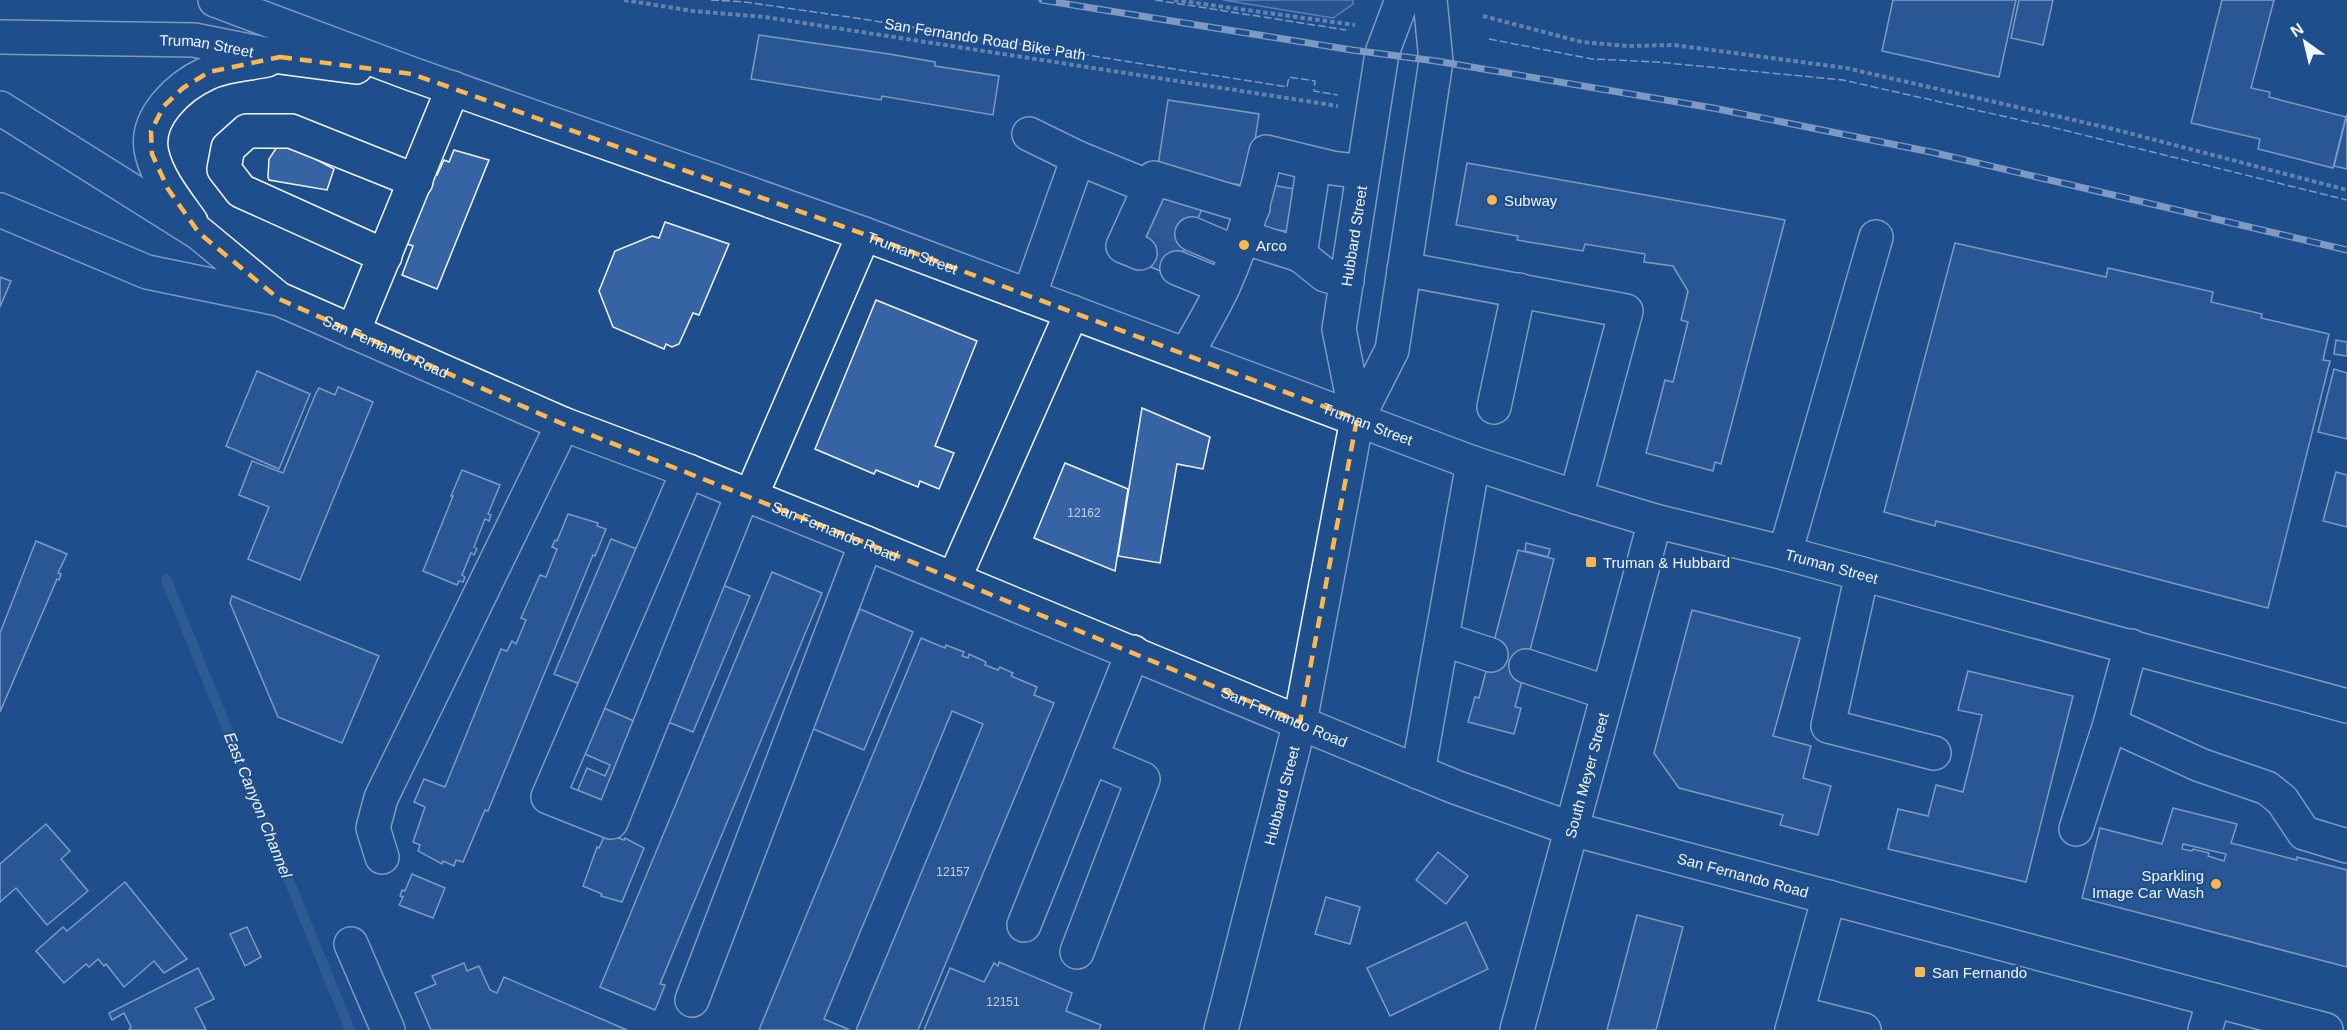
<svg xmlns="http://www.w3.org/2000/svg" width="2347" height="1030" font-family="Arial,sans-serif">
	<style>
		.green { fill: #305b95; stroke: #a8bbd7; stroke-width: 1.5 }
		.lines { fill: none; stroke-linecap: round; stroke-linejoin: round }
		.stream { stroke: #446ba0; stroke-width: 10 }
		.building { fill: #3563a3; stroke: #f2f6ff; stroke-width: 1.5; fill-rule: evenodd }
		.minor-tunnel { stroke: #3f679d; stroke-width: 33; stroke-dasharray: 33 16; stroke-linecap: butt }
		.minor-casing { stroke: #f2f6ff; stroke-width: 36 }
		.major-casing { stroke: #f2f6ff; stroke-width: 36 }
		.path { stroke: #b3c4dc; stroke-width: 4; stroke-dasharray: 4.5 3; stroke-linecap: butt }
		.minor { stroke: #1f4e8c; stroke-width: 33 }
		.major { stroke: #1f4e8c; stroke-width: 33 }
		.rail-casing { stroke: #f2f6ff; stroke-width: 7 }
		.rail { stroke: #1f4e8c; stroke-width: 4.5; stroke-dasharray: 14; stroke-linecap: butt }
		.fence { stroke: #f2f6ff; stroke-width: 1.5; stroke-dasharray: 8 3; stroke-linecap: butt }
		.marked { fill: none; stroke: #ffb74d; stroke-width: 4.5; stroke-dasharray: 12 8; stroke-linejoin: round }
		.poi-dot { fill: #ffb74d; stroke: #1f4e8c; stroke-width: 2 }
		.labels { text-anchor: middle; dominant-baseline: central; stroke-width: 4.5; stroke-linejoin: round; paint-order: stroke }
		.number-label { font-size: 12px; fill: #c3d1e8 }
		.street-label { font-size: 15px; fill: #f2f6ff; stroke: #1f4e8c }
		.poi-label { font-size: 15px; fill: #f2f6ff; stroke: #1f4e8c; text-anchor: start }
		.water-label { font-size: 16px; font-style: italic; fill: #f2f6ff; stroke: #1f4e8c }
	</style>
	<rect width="100%" height="100%" fill="#1f4e8c"/>
	<path class="green" d="M1223,0h130v4l-20,14z"/>
	<g class="lines">
		<path class="stream" d="M166,579l184,451"/>
	</g>
	<g class="building">
		<path d="M1893,0h123l-17,77 -117,-26z"/>
		<path d="M2019,0h34l-10,45 -32,-7z"/>
		<path d="M2222,0h52l-23,88 19,4 -1,5 77,20 -13,51 -75,-19 2,-10 -69,-16z"/>
		<path d="M759,35l130,19 46,8v4l64,10 -6,39 -111,-19 -1,4 -130,-21z"/>
		<path d="M1168,100l91,14 -11,72 -91,-14z"/>
		<path d="M2347,114v55l-13,-3z"/>
		<path d="M286,143l48,26 -7,21 -58,-10 -1,-3 1,-18 10,-15z"/>
		<path d="M454,150l35,10 -52,129 -35,-14 11,-29 -11,-4 32,-68 3,1 7,-15 5,2z"/>
		<path d="M1467,163l318,57 -64,244 -6,-2 -2,9 -67,-18 19,-73 8,2 15,-60 -7,-2 7,-29 -15,-25 -29,-4 1,-8 -60,-10 -2,7 -66,-11 1,-4 -62,-11z"/>
		<path d="M1266,184l40,7 -8,42 -40,-6z"/>
		<path d="M1168,186l37,16 -32,74 -37,-15z"/>
		<path d="M665,222l64,22 -30,71 -6,-2 -14,31 -7,3 -6,-3 -2,5 -51,-22 -14,-36 16,-40 37,-15 7,2z"/>
		<path d="M1955,243l151,34 2,-9 105,24 -2,10 51,12 -1,4 68,16 -6,26 7,1 -62,247 -332,-87 -1,5 -51,-14z"/>
		<path d="M0,277l11,4 -11,26z"/>
		<path d="M876,300l101,41 -42,105 19,7 -15,36 -19,-8 -2,6 -42,-17 -2,4 -59,-25z"/>
		<path d="M2336,340l11,2v14l-13,-2z"/>
		<path d="M2334,369l13,4v66l-29,-7z"/>
		<path d="M257,371l53,23 -31,75 -53,-23z"/>
		<path d="M338,387l35,15 -73,178 -52,-21 21,-52 -30,-12 13,-34 31,12 33,-80 3,-5 16,7z"/>
		<path d="M1142,408l68,29 -7,32 -26,-5 -17,99 -42,-7z"/>
		<path d="M1065,463l63,26 -13,82 -81,-33z"/>
		<path d="M462,470l38,15 -12,29 3,1 -2,6 -4,-2 -11,28 3,2 -3,6 -3,-2 -9,22 3,2 -2,5 -4,-1 -2,4 -34,-14 30,-75h-2z"/>
		<path d="M2336,472l11,3v52l-24,-6z"/>
		<path d="M568,514l30,9 -1,3 9,3 -11,27 -2,-1 -105,256 -3,-1 -22,52 -7,-2 -2,6 -11,-5 -1,3 -24,-13 2,-6 -7,-3 12,-35 -11,-5 10,-23 21,8 56,-138 6,2 5,-10 4,3 10,-24 -5,-2 19,-43 6,2 11,-28 -5,-2 3,-7 2,1z"/>
		<path d="M611,539l31,12 -57,135 -31,-12z"/>
		<path d="M36,541l31,13 -9,19 3,1 -2,6 -2,-1 -57,133v-79z"/>
		<path d="M1526,543l24,6 -2,8 -23,-6z"/>
		<path d="M1518,550l36,9 -39,148 6,1 -7,26 -46,-12 7,-25 4,1z"/>
		<path d="M772,572l50,21 -162,391 5,1 -10,25 -55,-23z"/>
		<path d="M720,584l30,12 -57,136 -30,-12z"/>
		<path d="M232,596l147,60 -37,87 -64,-26 -48,-114z"/>
		<path d="M860,609l53,23 -49,118 -53,-22z"/>
		<path d="M1692,610l108,28 -27,98 38,10 -8,32 28,8 -13,49 -38,-10 3,-10 -104,-27 -25,-35z"/>
		<path d="M921,638l24,10 1,-3 18,7 -2,4 6,2 1,-4 17,8 -1,3 13,5 2,-3 13,6 -2,3 26,11 -3,8 20,8 -136,327h-62l127,-306 -31,-13 -128,308 26,11h-91z"/>
		<path d="M1968,671l105,25 -47,186 -138,-33 10,-40 30,7 8,-31 27,7 19,-77 -24,-5z"/>
		<path d="M597,705l46,20 -35,80 -31,-13 10,-24 18,8 5,-11 -32,-14z"/>
		<path d="M2173,808l64,16 -6,19 66,17v-3l50,13v97l-265,-69 18,-70 62,16zM2183,844l43,10 -2,7 -16,-5 1,-3 -16,-4 -1,2 -10,-2z"/>
		<path d="M46,824l24,27 -9,8 27,32 -41,34 -31,-37 -16,14v-38z"/>
		<path d="M606,833l18,7 1,-2 19,10 -22,54 -21,-6 1,-2 -19,-8 14,-39 2,1z"/>
		<path d="M1438,852l30,24 -22,28 -30,-24z"/>
		<path d="M412,874l33,14 -12,30 -34,-13 4,-8 -3,-1 2,-6 3,1z"/>
		<path d="M125,882l62,77 -23,14 -10,-12 -30,26 -18,-23 -2,2 -6,-7 -9,8 -3,-3 -22,19 -28,-32 27,-24 4,4z"/>
		<path d="M1326,897l34,10 -10,37 -35,-10z"/>
		<path d="M1637,915l46,12 -27,103h-49z"/>
		<path d="M1466,922l22,47 -98,47 -23,-48z"/>
		<path d="M247,927l14,30 -16,9 -15,-32z"/>
		<path d="M999,962l73,31 -6,18 35,14 -2,5h-175l26,-62 34,14 10,-19 4,3z"/>
		<path d="M464,963l3,8 12,-5 11,24 7,3 7,-16 123,53h-196l-16,-37 21,-9 -4,-8z"/>
		<path d="M198,968l16,31 -19,9 11,22h-77l2,-3 -7,-14 -12,7 -3,-7z"/>
	</g>
	<g class="lines">
		<path class="minor-tunnel" d="M1155,217l37,17"/>
		<defs>
			<g id="minor">
				<path d="M1029,134l49,24 71,29"/>
				<path d="M1192,234l44,19"/>
				<path d="M1243,237l57,18 14,-91"/>
				<path d="M1140,253l-17,-7 31,-68 99,30"/>
				<path d="M1300,255l25,20 22,6"/>
				<path d="M385,256l-144,-65 -17,-22 4,-21 19,-17h44l125,50"/>
				<path d="M1177,268l46,19"/>
				<path d="M1404,269l222,42 -50,186"/>
				<path d="M1029,296l49,-138"/>
				<path d="M353,332l100,-244"/>
				<path d="M1186,355c13,-23 27,-46 38,-70 19,-43 32,-87 42,-133l66,16 31,4"/>
				<path d="M1494,407l25,-117"/>
				<path d="M688,471l-140,326 63,25 132,-329"/>
				<path d="M751,496l113,-262"/>
				<path d="M1785,553l91,-316"/>
				<path d="M1862,574l-34,152 106,27"/>
				<path d="M954,579l118,-267"/>
				<path d="M1442,639l49,16"/>
				<path d="M1526,666l82,27"/>
				<path d="M2110,724l90,41 67,23 15,12 22,33 43,13"/>
				<path d="M1418,772l55,-309"/>
				<path d="M2076,829l34,-105 21,-78"/>
				<path d="M382,857l-9,-29 8,-30 182,-374"/>
				<path d="M1024,925l109,-273"/>
				<path d="M351,944l37,86"/>
				<path d="M1077,952l66,-173 -52,-22"/>
				<path d="M692,1000l174,-457"/>
				<path d="M1797,1013l67,17"/>
				<path id="s1" d="M1517,1030l138,-509"/>
				<path d="M1792,1030l37,-133"/>
				<path d="M2205,1030l9,-30"/>
			</g>
			<g id="major">
				<path id="s2" d="M215,0l197,74 452,160 609,229 103,34 79,24 130,32 562,153"/>
				<path id="s3" d="M0,37l194,3 86,17 76,10"/>
				<path d="M0,108l199,125 76,63"/>
				<path id="s4" d="M0,210l147,62 132,27 284,125 125,47 178,72 589,244 117,42 754,201"/>
				<path d="M191,222c-15,-21 -33,-43 -39,-68 -9,-36 27,-68 56,-81 17,-8 40,-9 59,-13"/>
				<path id="s5" d="M1357,419l-18,-90 43,-276 20,-53"/>
				<path id="s6" d="M1221,1030l79,-308 57,-303 35,-69 44,-289 -6,-61"/>
			</g>
		</defs>
		<use href="#minor" class="minor-casing"/>
		<use href="#major" class="major-casing"/>
		<g class="path">
			<path d="M624,0l69,11 72,6 573,89"/>
			<path d="M1174,0l181,25"/>
			<path d="M1483,16l99,26 45,4 47,-1 172,23 267,61 234,61"/>
		</g>
		<use href="#minor" class="minor"/>
		<use href="#major" class="major"/>
		<defs>
			<path id="rail" d="M1042,0l310,50 84,11 277,47 218,44 416,98"/>
		</defs>
		<use href="#rail" class="rail-casing"/>
		<use href="#rail" class="rail"/>
		<g class="fence">
			<path d="M711,0l34,2 111,16 431,69 2,-10 26,4 -1,10 24,4"/>
			<path d="M1155,0l191,30"/>
			<path d="M1489,39l103,20 65,3 186,18 208,47 296,73"/>
		</g>
	</g>
	<path d="M0 0H2347V1030H0ZM280,57l132,17 452,160 493,185 -57,303 -434,-179 -303,-119 -284,-125 -80,-66 -31,-44 -16,-35 -1,-23 13,-25 19,-18 26,-16z" fill="#1f4e8c" fill-opacity=".55" fill-rule="evenodd"/>
	<path class="marked" d="M280,57l132,17 452,160 493,185 -57,303 -434,-179 -303,-119 -284,-125 -80,-66 -31,-44 -16,-35 -1,-23 13,-25 19,-18 26,-16z"/>
	<g class="poi-dot">
		<circle cx="1492" cy="200" r="6"/>
		<circle cx="1244" cy="245" r="6"/>
		<rect x="1585" y="556" width="12" height="12" rx="3"/>
		<circle cx="2216" cy="884" r="6"/>
		<rect x="1914" y="966" width="12" height="12" rx="3"/>
	</g>
	<g class="labels">
		<g class="number-label">
			<text x="1084" y="513">12162</text>
			<text x="953" y="872">12157</text>
			<text x="1003" y="1002">12151</text>
		</g>
		<g class="street-label">
			<text transform="translate(985 39) rotate(9)">San Fernando Road Bike Path</text>
			<text stroke="none"><textPath href="#s3" startOffset="207">Truman Street</textPath></text>
			<text stroke="none"><textPath href="#s5" startOffset="186">Hubbard Street</textPath></text>
			<text stroke="none"><textPath href="#s2" startOffset="742">Truman Street</textPath></text>
			<text stroke="none"><textPath href="#s4" startOffset="411">San Fernando Road</textPath></text>
			<text stroke="none"><textPath href="#s2" startOffset="1228">Truman Street</textPath></text>
			<text stroke="none"><textPath href="#s4" startOffset="897">San Fernando Road</textPath></text>
			<text stroke="none"><textPath href="#s2" startOffset="1714">Truman Street</textPath></text>
			<text stroke="none"><textPath href="#s4" startOffset="1383">San Fernando Road</textPath></text>
			<text stroke="none"><textPath href="#s1" startOffset="264">South Meyer Street</textPath></text>
			<text stroke="none"><textPath href="#s6" startOffset="242">Hubbard Street</textPath></text>
			<text stroke="none"><textPath href="#s4" startOffset="1869">San Fernando Road</textPath></text>
		</g>
		<g class="poi-label">
			<text x="1504" y="200">Subway</text>
			<text x="1256" y="245">Arco</text>
			<text x="1603" y="562">Truman &amp; Hubbard</text>
			<text x="2204" y="875" text-anchor="end">Sparkling<tspan x="2204" dy="17">Image Car Wash</tspan></text>
			<text x="1932" y="972">San Fernando</text>
		</g>
		<g class="water-label">
			<text transform="translate(258 805) rotate(68)">East Canyon Channel</text>
		</g>
	</g>
	<g transform="translate(2305 42) rotate(326)" stroke="#1f4e8c" stroke-width="4.5" paint-order="stroke">
	<path d="M0-4.5L10 22L0 15L-10 22Z" fill="#f2f6ff"/>
	<text y="-9" font-size="16" font-weight="bold" text-anchor="middle" fill="#f2f6ff">N</text>
	</g>
</svg>
